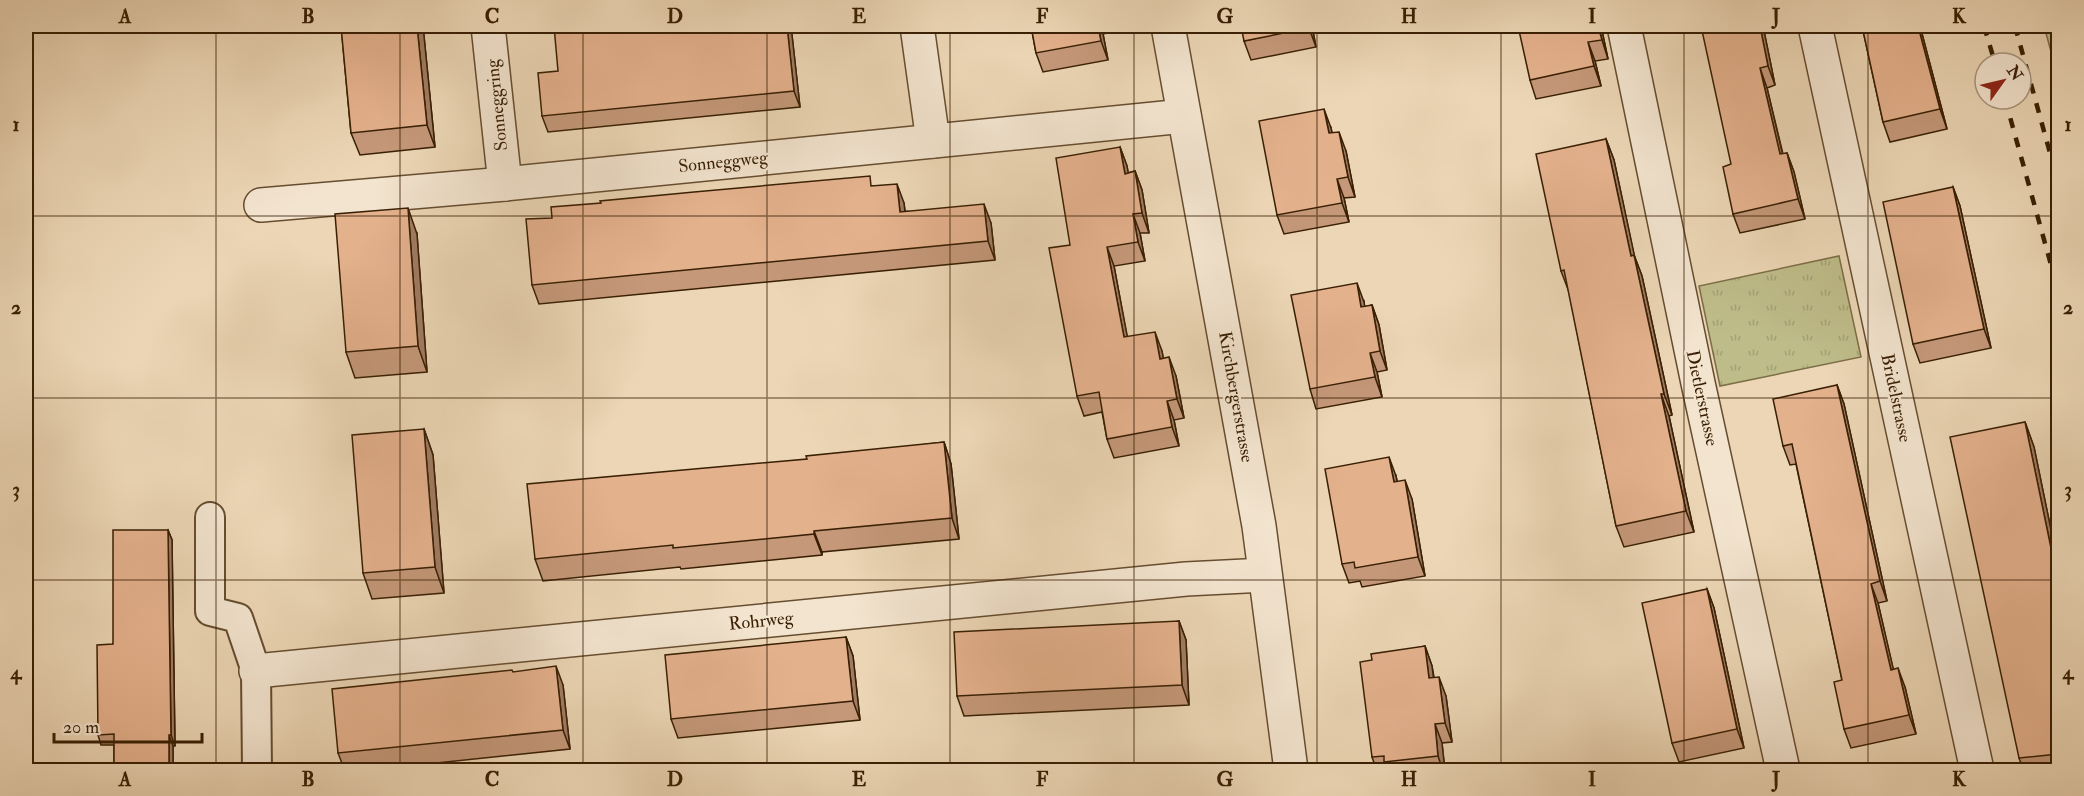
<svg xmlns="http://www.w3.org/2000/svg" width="2084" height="796" font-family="'IM FELL Double Pica',serif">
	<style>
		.green { fill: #bebc89; stroke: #7c6e46; stroke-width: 1.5 }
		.park { fill: url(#park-tufts); stroke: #7c6e46; stroke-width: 1.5 }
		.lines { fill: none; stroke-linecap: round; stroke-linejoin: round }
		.service-casing { stroke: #664d30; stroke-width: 32 }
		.minor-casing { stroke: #664d30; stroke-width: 36 }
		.service { stroke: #f3e4cf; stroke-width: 28 }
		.minor { stroke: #f3e4cf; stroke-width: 33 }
		.rail { stroke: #391f04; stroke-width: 4.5; stroke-dasharray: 10 10; stroke-linecap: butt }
		.wall { fill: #c49879; stroke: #391f04; stroke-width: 1.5 }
		.shaded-wall { fill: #a07c63; stroke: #391f04; stroke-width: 1.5 }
		.building { fill: #e4b18d; stroke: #391f04; stroke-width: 1.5 }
		.grid { fill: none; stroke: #391f04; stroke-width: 1.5; stroke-opacity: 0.55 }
		.labels { text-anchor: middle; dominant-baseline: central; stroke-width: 5; stroke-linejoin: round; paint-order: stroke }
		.street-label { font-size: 18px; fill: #391f04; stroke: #f3e4cf }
		.neatline { fill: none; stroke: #391f04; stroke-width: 2 }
		.grid-label { font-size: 20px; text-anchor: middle; font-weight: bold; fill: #391f04 }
	</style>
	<defs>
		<pattern id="park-tufts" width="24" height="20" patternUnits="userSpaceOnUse" patternTransform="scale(1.5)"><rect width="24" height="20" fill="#bebc89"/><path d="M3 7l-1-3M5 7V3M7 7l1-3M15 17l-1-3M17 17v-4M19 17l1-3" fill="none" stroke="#a4a175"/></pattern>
	</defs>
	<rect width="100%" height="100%" fill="#ecd6b5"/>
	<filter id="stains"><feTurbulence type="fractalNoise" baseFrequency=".00333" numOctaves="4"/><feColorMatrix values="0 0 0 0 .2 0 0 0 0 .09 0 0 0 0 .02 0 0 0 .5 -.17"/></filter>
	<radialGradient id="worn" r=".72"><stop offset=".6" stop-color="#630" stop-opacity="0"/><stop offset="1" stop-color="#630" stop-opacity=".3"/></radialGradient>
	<path class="green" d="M2044,26h14v51z"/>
	<g class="park">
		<path d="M1839,256l22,101 -141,29 -21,-100z"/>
		<path d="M26,562h2l1,208h-3z"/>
	</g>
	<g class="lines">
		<defs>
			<path id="service" d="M210,517v94l28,7 18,53 1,99"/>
			<g id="minor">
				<path d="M488,26l17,158"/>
				<path d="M917,26l16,115"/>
				<path d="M1168,26l91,500 32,244"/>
				<path d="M1624,26l74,357 85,387"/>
				<path d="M1815,26l162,744"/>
				<path d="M261,205l244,-21 679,-68"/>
				<path d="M256,671l930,-92 79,-4"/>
			</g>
		</defs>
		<use href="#service" class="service-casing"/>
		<use href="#minor" class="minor-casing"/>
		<use href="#service" class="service"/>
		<use href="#minor" class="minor"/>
		<g class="rail">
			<path d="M1984,26l11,37"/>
			<path d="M2015,26l43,156"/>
			<path d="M2005,99l53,191"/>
		</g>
	</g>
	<g class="wall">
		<path d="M341,26h82l12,121 -75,8 -9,-22z"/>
		<path d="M791,26l9,81 -252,25 -6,-16 16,-45z"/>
		<path d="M1031,26h80l1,6 -9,2 5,26 -65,12 -7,-19z"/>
		<path d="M1312,26l4,21 -65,13 -7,-19z"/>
		<path d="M1601,26l7,33 -13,2 6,25 -65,13 -6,-19z"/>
		<path d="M1763,26l12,59 -8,3 16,66 4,-1 7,19 11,47 -65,14 -7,-19 -2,-50z"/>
		<path d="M1862,26h58l27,103 -57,13 -7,-20z"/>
		<path d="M1331,128l1,5 14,18 9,46 -11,1 5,24 -65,12 -7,-19z"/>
		<path d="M1606,139l8,21 20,95 8,21 30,139 -3,1 25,116 -70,15 -8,-21 -47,-234 -8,-21z"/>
		<path d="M1120,147l7,19 1,7 7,-2 7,19 7,43h-9l5,28 -31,5 13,71 35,14 1,7 13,18 8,42 -10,2 5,26 -65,12 -7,-19 -5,-27 -18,4 -7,-20 -7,-151z"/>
		<path d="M874,186l30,17 1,8 86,12 4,37 -456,44 -7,-19 20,-67 49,-15z"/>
		<path d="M1953,187l7,19 31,142 -71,15 -7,-19z"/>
		<path d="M417,234l10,138 -72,6 -9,-26z"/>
		<path d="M1364,302v5l8,-2 7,20 8,45 -10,2 5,25 -66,12 -6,-20z"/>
		<path d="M1837,385l7,19 43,197 -9,2 15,66 12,18 11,47 -65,14 -7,-19 -2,-49 -46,-216 -6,1 -7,-19z"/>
		<path d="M2025,422l9,25 24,117v207h-34l-5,-13z"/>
		<path d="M424,429l9,26 11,138 -72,6 -9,-26z"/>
		<path d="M944,442l7,22 8,75 -137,13v3l-141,14 -1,-2 -137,14 -8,-22 272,-100z"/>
		<path d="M1396,476l1,5 15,18 13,77 -63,11 -2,-6 -11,2 -7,-19z"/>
		<path d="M168,530l4,10 3,206h-2v25h-59v-26h-13l-3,-10 15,-91z"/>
		<path d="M1707,589l7,19 30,140 -65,14 -7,-19z"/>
		<path d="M1179,621l7,19 3,65 -225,11 -7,-20z"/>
		<path d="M846,637l7,19 7,64 -182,18 -7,-19z"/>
		<path d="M1425,646l7,20 2,11 12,19 6,46 -10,1 3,28h-68l-5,-14v-97z"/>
		<path d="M513,672l50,13 7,64 -210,22h-15l-7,-18z"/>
	</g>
	<g class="shaded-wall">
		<path d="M417,26h6l12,121 -8,-22z"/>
		<path d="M787,26h4l9,81 -6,-16z"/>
		<path d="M1098,26h2l3,8 5,26 -7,-19z"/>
		<path d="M1308,26h4l4,21 -7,-19z"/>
		<path d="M1598,26h3l7,33 -6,-19z"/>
		<path d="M1760,26h3l12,59 -7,-19z"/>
		<path d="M1918,26h2l27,103 -7,-20z"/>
		<path d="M1588,42l7,19 6,25 -7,-20z"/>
		<path d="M1760,68l7,20 20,85 -7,-19z"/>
		<path d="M1324,109l7,19 5,25 -7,-20z"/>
		<path d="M1339,132l7,19 9,46 -7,-20z"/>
		<path d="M1606,139l8,21 25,117 -8,-21z"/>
		<path d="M1120,147l7,19 5,27 -7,-19z"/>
		<path d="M1787,153l7,19 11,47 -7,-20z"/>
		<path d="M1135,171l7,19 7,43 -7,-20z"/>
		<path d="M1337,179l7,19 5,24 -7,-19z"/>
		<path d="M897,184l7,19 3,28 -7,-19z"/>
		<path d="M1953,187l7,19 31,142 -7,-19z"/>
		<path d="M984,204l7,19 4,37 -7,-19z"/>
		<path d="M408,208l9,26 10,138 -9,-26z"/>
		<path d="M1133,214l7,19 5,28 -7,-19z"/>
		<path d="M1107,247l7,19 17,90 -7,-19z"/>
		<path d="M1634,255l8,21 30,139 -8,-21z"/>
		<path d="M1357,283l7,19 4,24 -7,-19z"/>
		<path d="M1372,305l7,20 8,45 -7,-19z"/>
		<path d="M1155,332l7,19 5,27 -7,-19z"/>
		<path d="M1370,353l7,19 5,25 -7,-20z"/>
		<path d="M1169,357l7,19 8,42 -7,-19z"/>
		<path d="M1837,385l7,19 43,197 -7,-20z"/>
		<path d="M1661,394l8,22 25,116 -8,-21z"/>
		<path d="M1167,401l7,19 5,26 -7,-19z"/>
		<path d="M2025,422l9,25 24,117v18z"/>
		<path d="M424,429l9,26 11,138 -9,-26z"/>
		<path d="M944,442l7,22 8,75 -7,-21z"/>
		<path d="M1389,457l7,19 5,25 -7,-19z"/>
		<path d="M1405,480l7,19 13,77 -7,-19z"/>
		<path d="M168,530l4,10 3,206 -4,-11z"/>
		<path d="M814,531l8,21v3l-8,-21z"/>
		<path d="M1871,584l7,19 20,86 -7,-19z"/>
		<path d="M1707,589l7,19 30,140 -7,-19z"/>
		<path d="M1179,621l7,19 3,65 -7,-20z"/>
		<path d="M846,637l7,19 7,64 -7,-19z"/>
		<path d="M1425,646l7,20 4,31 -7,-19z"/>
		<path d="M556,666l7,19 7,64 -7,-19z"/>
		<path d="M1898,668l7,19 11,47 -7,-19z"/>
		<path d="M1439,677l7,19 6,46 -7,-19z"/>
		<path d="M1435,724l7,19 3,28h-2l-5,-15z"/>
		<path d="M169,735l4,11v25h-4z"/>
	</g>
	<g class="building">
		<path d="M341,26h76l10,99 -76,8z"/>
		<path d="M554,26h233l7,65 -252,25 -4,-43 20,-2z"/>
		<path d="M1031,26h67l3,15 -65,12z"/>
		<path d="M1241,26h67l1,2 -65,13z"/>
		<path d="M1518,26h80l4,14 -14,2 6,24 -64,14z"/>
		<path d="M1701,26h59l8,40 -8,2 20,86 7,-1 11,46 -65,15 -10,-47 8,-3z"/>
		<path d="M1862,26h56l22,83 -57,13z"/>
		<path d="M1324,109l5,24 10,-1 9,45 -11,2 5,24 -65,12 -18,-94z"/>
		<path d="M1606,139l25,117 3,-1 30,139h-3l25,117 -70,15 -52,-256 -3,1 -25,-117z"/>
		<path d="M1120,147l5,27 10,-3 7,42 -9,1 5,28 -31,5 17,90 31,-5 5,27 9,-2 8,42 -10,2 5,26 -65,12 -8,-47 -22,4 -28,-148 21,-3 -14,-87z"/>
		<path d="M870,176l1,10 26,-2 3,28 84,-8 4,37 -456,44 -6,-66 26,-1 -1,-11 50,-4 -1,-2 94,-9z"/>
		<path d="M1953,187l31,142 -71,15 -30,-142z"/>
		<path d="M408,208l10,138 -72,6 -11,-138z"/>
		<path d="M1357,283l4,24 11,-2 8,46 -10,2 5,24 -65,12 -19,-94z"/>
		<path d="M1837,385l43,196 -9,3 20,86 7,-2 11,47 -65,14 -10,-47 8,-2 -50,-236 -9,2 -10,-47z"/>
		<path d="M2025,422l33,160v172l-39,4 -69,-321z"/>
		<path d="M424,429l11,138 -72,6 -11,-138z"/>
		<path d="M944,442l8,76 -138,13v3l-141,14v-3l-138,14 -8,-75 280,-25 -1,-3z"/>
		<path d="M1389,457l5,25 11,-2 13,77 -63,11 -1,-6 -12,2 -17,-95z"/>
		<path d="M113,530h55l3,205h-2v36h-55v-37l-16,1 -1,-90 16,-1z"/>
		<path d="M1707,589l30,140 -65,14 -30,-140z"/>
		<path d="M1179,621l3,64 -225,11 -3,-64z"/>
		<path d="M846,637l7,64 -182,18 -6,-64z"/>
		<path d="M1425,646l4,32 10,-1 3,24 3,22 -10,1 3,32 -54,6v-6l-12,1 -12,-95 12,-2 -1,-6z"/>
		<path d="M556,666l7,64 -225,23 -6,-64 180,-19 1,2z"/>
	</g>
	<path class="grid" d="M216,26v744M400,26v744M583,26v744M767,26v744M950,26v744M1134,26v744M1317,26v744M1501,26v744M1684,26v744M1868,26v744M26,216h2032M26,398h2032M26,580h2032"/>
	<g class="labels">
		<g class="street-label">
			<text transform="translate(497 105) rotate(-96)">Sonneggring</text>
			<text transform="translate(723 162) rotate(-6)">Sonneggweg</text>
			<text transform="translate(1236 397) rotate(80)">Kirchbergerstrasse</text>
			<text transform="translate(1702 398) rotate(78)">Dietlerstrasse</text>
			<text transform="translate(1896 398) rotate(78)">Bridelstrasse</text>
			<text transform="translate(761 621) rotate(-6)">Rohrweg</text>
		</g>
	</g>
	<rect width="2084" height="796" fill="none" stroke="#ecd6b5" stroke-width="66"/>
	<g transform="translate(2003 81) rotate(56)"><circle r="28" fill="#f3e4cf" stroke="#a9957e" stroke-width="1.5"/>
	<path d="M0-4.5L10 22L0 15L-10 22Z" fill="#8f2418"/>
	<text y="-9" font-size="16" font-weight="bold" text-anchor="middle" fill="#391f04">N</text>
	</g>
	<path d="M54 733v9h148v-9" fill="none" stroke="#391f04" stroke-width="3"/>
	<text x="63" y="733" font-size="18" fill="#391f04" stroke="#f3e4cf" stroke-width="4.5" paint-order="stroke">20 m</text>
	<rect x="33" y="33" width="2018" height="730" class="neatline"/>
	<g class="grid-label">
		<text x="125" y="23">A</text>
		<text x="308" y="23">B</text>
		<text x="492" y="23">C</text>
		<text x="675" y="23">D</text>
		<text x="859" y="23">E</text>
		<text x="1042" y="23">F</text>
		<text x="1225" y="23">G</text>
		<text x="1409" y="23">H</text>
		<text x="1592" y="23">I</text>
		<text x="1776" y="23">J</text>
		<text x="1959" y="23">K</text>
		<text x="16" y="131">1</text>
		<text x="2068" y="131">1</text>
		<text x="16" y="314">2</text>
		<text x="2068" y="314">2</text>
		<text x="16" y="496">3</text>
		<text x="2068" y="496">3</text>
		<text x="16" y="679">4</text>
		<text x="2068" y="679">4</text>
		<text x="125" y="786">A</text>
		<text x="308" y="786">B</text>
		<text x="492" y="786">C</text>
		<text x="675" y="786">D</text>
		<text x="859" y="786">E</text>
		<text x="1042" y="786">F</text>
		<text x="1225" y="786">G</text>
		<text x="1409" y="786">H</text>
		<text x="1592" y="786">I</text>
		<text x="1776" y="786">J</text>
		<text x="1959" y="786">K</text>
	</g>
	<rect width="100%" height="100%" filter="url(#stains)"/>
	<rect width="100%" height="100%" fill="url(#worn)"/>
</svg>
